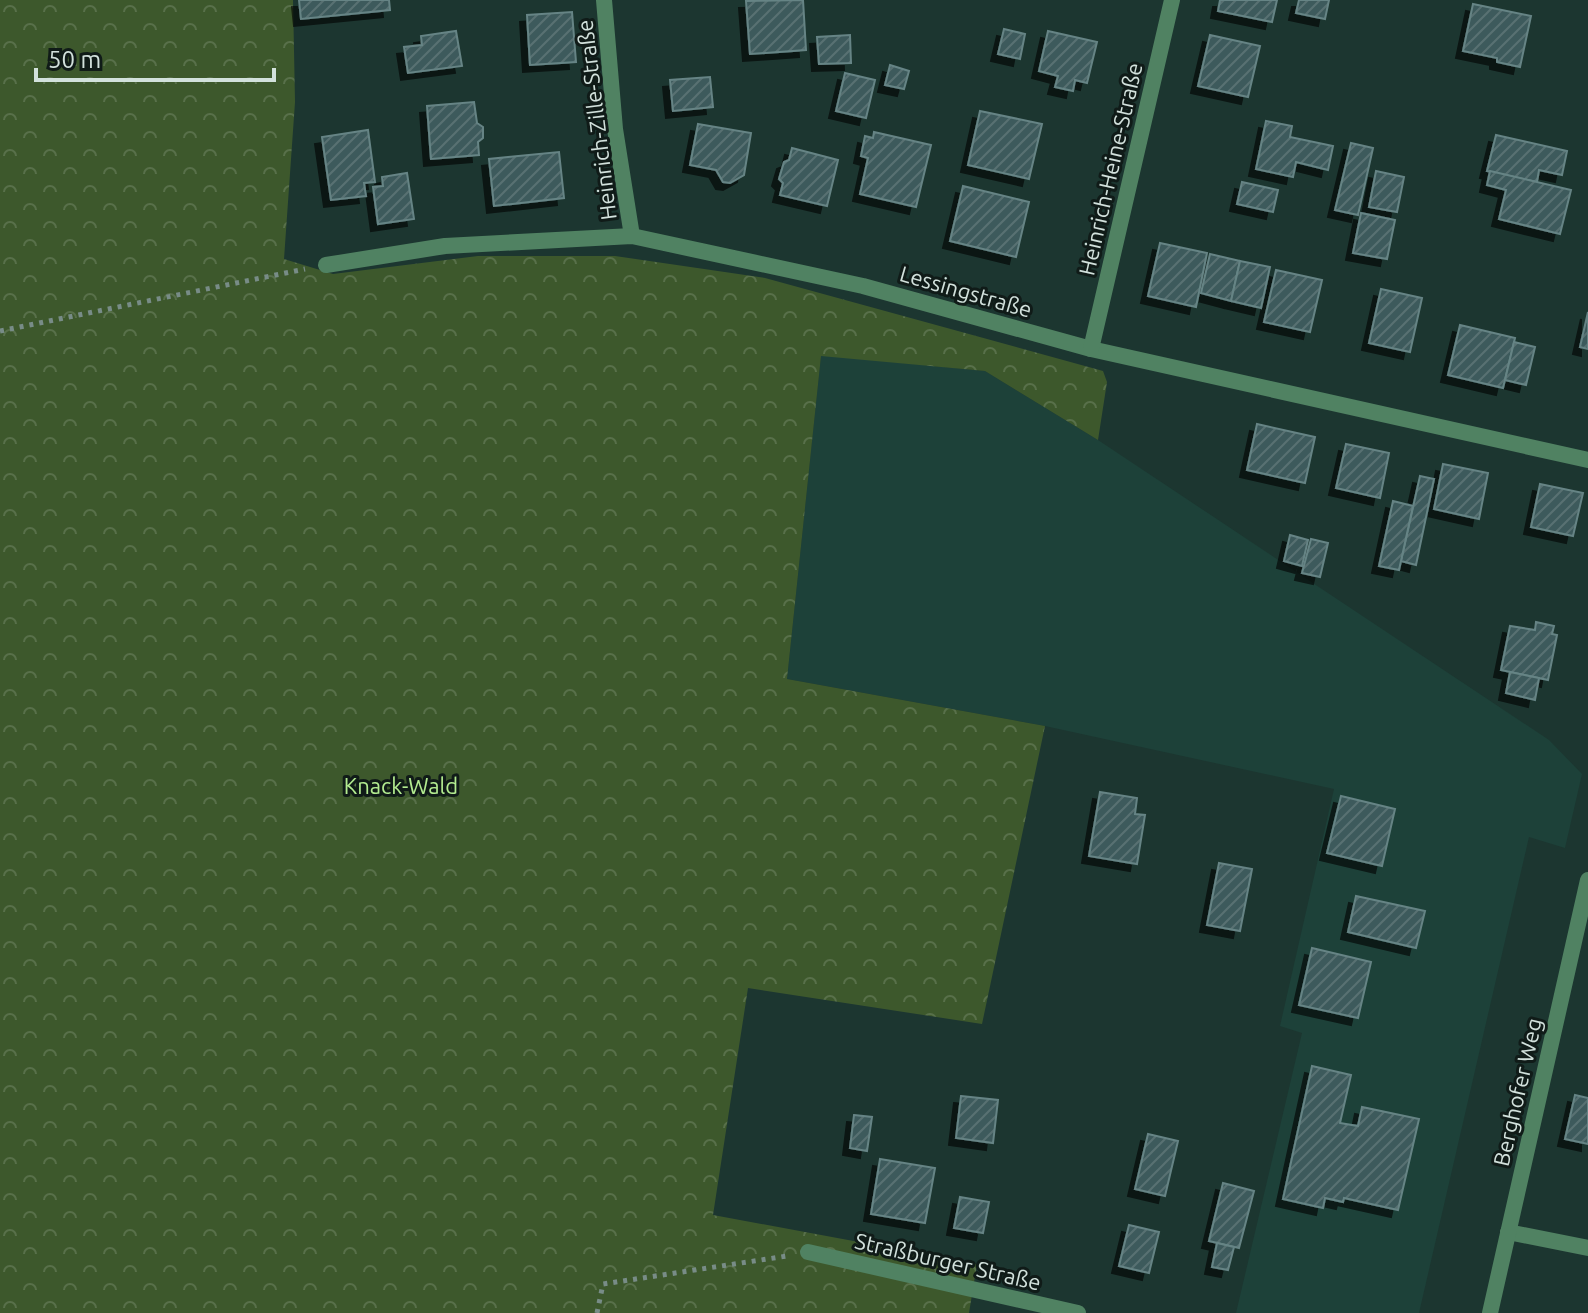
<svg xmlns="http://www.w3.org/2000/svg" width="1588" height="1313" font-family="Ubuntu,sans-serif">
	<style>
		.built { fill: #1d4139 }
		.forest { fill: url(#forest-crowns) }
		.building { fill: url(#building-hatch); stroke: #668485; stroke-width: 2; filter: url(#shadow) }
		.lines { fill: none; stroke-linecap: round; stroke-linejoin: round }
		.path { stroke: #788c87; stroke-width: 5; stroke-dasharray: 4 6; stroke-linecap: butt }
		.street { stroke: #508262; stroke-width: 16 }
		.labels { text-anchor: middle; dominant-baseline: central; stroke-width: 6; stroke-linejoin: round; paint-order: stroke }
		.street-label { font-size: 22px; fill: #d2e1dc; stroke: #101b18 }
		.park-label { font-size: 22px; fill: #b3ec90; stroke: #101b18 }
	</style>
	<defs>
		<pattern id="forest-crowns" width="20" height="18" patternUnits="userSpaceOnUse" patternTransform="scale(2)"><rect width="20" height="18" fill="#3d582c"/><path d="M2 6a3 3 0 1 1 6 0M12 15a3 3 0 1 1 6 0" fill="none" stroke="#58704a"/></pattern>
		<pattern id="building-hatch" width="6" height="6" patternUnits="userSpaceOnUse" patternTransform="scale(2)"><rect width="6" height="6" fill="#3d5a5b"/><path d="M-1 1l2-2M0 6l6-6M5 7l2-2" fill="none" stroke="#587172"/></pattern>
		<filter id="shadow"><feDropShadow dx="-7" dy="7" stdDeviation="0" flood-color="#0009"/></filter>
	</defs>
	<rect width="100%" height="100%" fill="#1c3630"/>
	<path class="built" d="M821,355l164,16 113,69 451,300 33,34 -17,74 -36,-11 -110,476h-183l66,-280 -22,-7 54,-237 -289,-63 -258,-47z"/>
	<path class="forest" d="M0,0h293l2,102 -11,157 49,15 145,-18h137l150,22 338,93 4,11 -9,58 -113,-69 -164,-15 -34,323 258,47 -63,298 -234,-36 -35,227 264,49 -8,49h-969z"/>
	<g class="building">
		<path d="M299,0h90l1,10 -89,9z"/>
		<path d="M803,0l3,50 -56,4 -4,-53z"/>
		<path d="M1220,0h57l-5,22 -54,-11z"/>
		<path d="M1299,0h30l-4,19 -29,-6z"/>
		<path d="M1473,4l58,12 -11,51 -23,-5v-4l-34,-7z"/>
		<path d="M572,12l4,50 -46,3 -3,-50z"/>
		<path d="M1004,29l21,5 -5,25 -22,-5z"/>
		<path d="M456,31l6,35 -54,7 -4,-26 18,-2 -1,-9z"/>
		<path d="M1048,31l49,11 -10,41 -12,-3 -2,11 -18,-4 3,-11 -19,-5z"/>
		<path d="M850,35l1,28 -32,1 -2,-27z"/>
		<path d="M1210,35l50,11 -12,51 -50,-11z"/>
		<path d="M890,65l19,6 -5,18 -19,-4z"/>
		<path d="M845,73l30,7 -9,38 -30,-7z"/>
		<path d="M710,77l3,30 -40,4 -3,-31z"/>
		<path d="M474,102l3,21 6,4v11l-5,4 1,13 -48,4 -4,-53z"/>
		<path d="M980,111l62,13 -13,55 -61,-14z"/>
		<path d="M1266,121l26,5 -2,11 43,9 -5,24 -32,-8 -3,15 -37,-8z"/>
		<path d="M698,124l53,9 -7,42 -14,8 -7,-1 -7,-12 -26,-5z"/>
		<path d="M368,130l7,52 -11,1 2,13 -35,4 -9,-63z"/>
		<path d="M874,132l57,13 -15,62 -56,-13 8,-36 -7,-2 4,-20 8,2z"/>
		<path d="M1496,135l71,16 -5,24 -23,-5 -2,12 -50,-11z"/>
		<path d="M1351,143l22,5 -15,67 -23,-5z"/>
		<path d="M792,148l46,12 -11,46 -47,-11 3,-12 -4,-4 5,-17 5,-2z"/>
		<path d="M559,152l5,46 -70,8 -5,-47z"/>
		<path d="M1376,171l28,6 -7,35 -28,-5z"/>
		<path d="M1490,171l81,19 -11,44 -61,-15 7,-29 -19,-5z"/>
		<path d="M407,173l7,46 -36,5 -5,-37 10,-1 -1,-9z"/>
		<path d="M1242,182l36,8 -5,22 -36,-8z"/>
		<path d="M963,186l66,16 -13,55 -66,-16z"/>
		<path d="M1361,213l34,7 -8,39 -34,-6z"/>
		<path d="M1160,243l47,10 -11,54 -48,-11z"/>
		<path d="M1210,254l30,7 -9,40 -30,-8z"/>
		<path d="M1240,261l30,6 -9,41 -30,-7z"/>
		<path d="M1276,270l46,10 -12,52 -46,-10z"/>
		<path d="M1381,289l41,9 -12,54 -41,-9z"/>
		<path d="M1588,312v37l-8,-2z"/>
		<path d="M1460,325l55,13 -12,50 -55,-13z"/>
		<path d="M1514,342l21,5 -9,38 -21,-5z"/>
		<path d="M1257,424l58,13 -10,46 -58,-13z"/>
		<path d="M1346,444l43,9 -9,45 -44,-10z"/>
		<path d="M1443,464l45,9 -9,46 -45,-10z"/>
		<path d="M1420,476l14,3 -18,86 -15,-4z"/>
		<path d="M1540,484l43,9 -10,43 -42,-9z"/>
		<path d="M1393,501l20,5 -14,64 -20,-4z"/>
		<path d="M1290,535l18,5 -6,26 -18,-5z"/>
		<path d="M1311,539l17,4 -8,34 -18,-4z"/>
		<path d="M1536,622l18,4 -2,8 5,1 -9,45 -47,-10 9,-44 25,4z"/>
		<path d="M1510,672l29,6 -4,22 -29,-7z"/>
		<path d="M1100,792l37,6 -2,16 10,1 -8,49 -48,-8z"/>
		<path d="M1341,796l54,13 -13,57 -55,-13z"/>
		<path d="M1219,863l33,6 -12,62 -33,-6z"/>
		<path d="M1356,896l69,15 -9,37 -68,-16z"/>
		<path d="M1312,948l59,14 -13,56 -59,-13z"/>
		<path d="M1312,1066l39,9 -11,48 18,3 4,-19 57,12 -21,91 -54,-12 -1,4 -18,-4 -2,10 -40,-9z"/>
		<path d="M1575,1095l13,3v46l-23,-5z"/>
		<path d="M961,1096l37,4 -5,43 -37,-5z"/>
		<path d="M854,1115l18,2 -5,34 -17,-3z"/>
		<path d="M1148,1134l30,7 -13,55 -30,-7z"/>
		<path d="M880,1159l55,9 -10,55 -54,-9z"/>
		<path d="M1223,1183l31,8 -15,57 -30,-7z"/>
		<path d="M960,1197l29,5 -6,31 -29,-5z"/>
		<path d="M1129,1225l30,7 -10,41 -30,-7z"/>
		<path d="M1217,1243l17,4 -6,23 -16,-3z"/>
	</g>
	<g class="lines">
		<g class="path">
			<path d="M0,331l305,-62"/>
			<path d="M597,1313l6,-29 184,-28"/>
		</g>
		<g class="street">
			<path d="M604,0l11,129 17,107"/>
			<path d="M326,265l119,-19 187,-10 231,50 228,63 497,111"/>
			<path d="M1091,349l81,-349"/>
			<path d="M1508,1232l80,16"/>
			<path d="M808,1252l270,61"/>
			<path d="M1490,1313l98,-433"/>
		</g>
	</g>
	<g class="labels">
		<g class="street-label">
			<text transform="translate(596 120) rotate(-97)">Heinrich-Zille-Straße</text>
			<text transform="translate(1110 169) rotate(-77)">Heinrich-Heine-Straße</text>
			<text transform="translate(966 291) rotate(16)">Lessingstraße</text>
			<text transform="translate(1517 1092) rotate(-77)">Berghofer Weg</text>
			<text transform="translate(948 1261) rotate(13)">Straßburger Straße</text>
		</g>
		<g class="park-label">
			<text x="401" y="785">Knack-Wald</text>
		</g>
	</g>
	<path d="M36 68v12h238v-12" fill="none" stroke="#d2e1dc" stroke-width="4"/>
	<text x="48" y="68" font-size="24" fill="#d2e1dc" stroke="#101b18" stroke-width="6" paint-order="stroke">50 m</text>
</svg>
